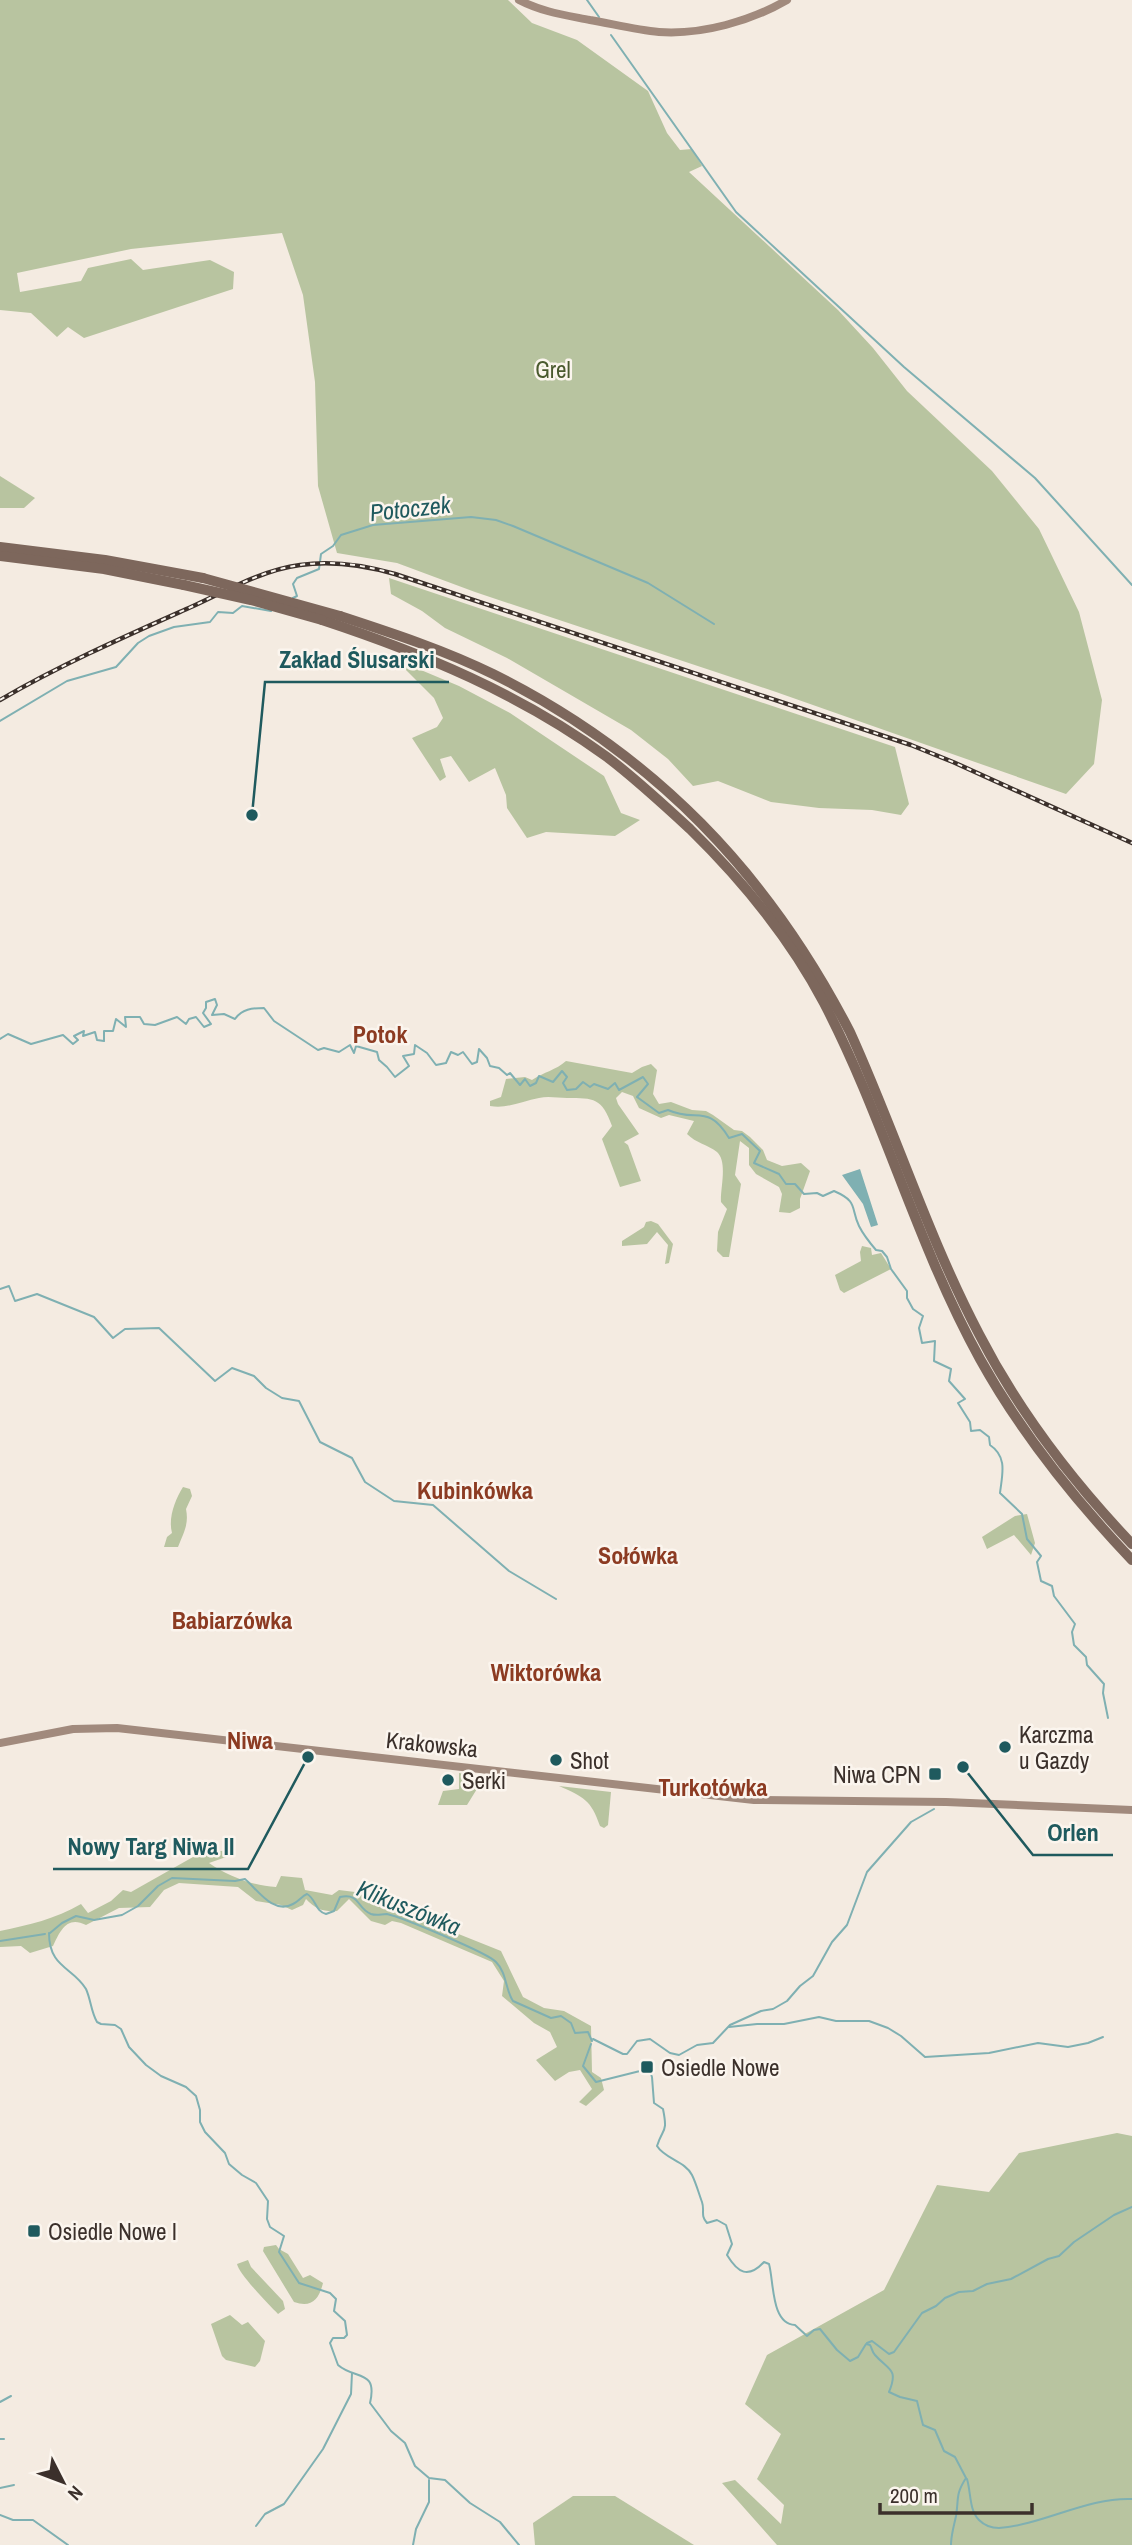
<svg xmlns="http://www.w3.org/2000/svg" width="1132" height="2545" font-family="'Archivo Narrow',sans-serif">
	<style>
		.green { fill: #b8c4a0 }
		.water { fill: #7fb0b2 }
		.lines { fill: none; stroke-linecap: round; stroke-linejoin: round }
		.stream { stroke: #7fb0b2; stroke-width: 2 }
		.secondary { stroke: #a18a7d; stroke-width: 8 }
		.primary { stroke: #7d675c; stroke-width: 10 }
		.rail-casing { stroke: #3b302b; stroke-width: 4.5 }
		.rail { stroke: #fbf5ee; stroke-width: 2; stroke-dasharray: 5; stroke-linecap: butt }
		.primary-bridge { stroke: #7d675c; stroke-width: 10 }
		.poi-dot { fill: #1f5a5e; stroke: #fbf5ee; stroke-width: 2.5 }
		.labels { text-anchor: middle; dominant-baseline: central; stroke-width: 5; stroke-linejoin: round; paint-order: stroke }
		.park-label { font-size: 23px; fill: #4a5a2e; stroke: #fbf5ee }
		.poi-label { font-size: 23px; fill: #3b302b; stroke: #fbf5ee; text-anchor: start }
		.street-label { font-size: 23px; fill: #3b302b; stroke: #fbf5ee }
		.water-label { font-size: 24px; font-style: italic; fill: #1f5a5e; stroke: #fbf5ee }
		.neighbourhood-label { font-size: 24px; font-weight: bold; fill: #8c3b22; stroke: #fbf5ee }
		.leader { fill: none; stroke: #1f5a5e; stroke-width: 2.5 }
		.callout-dot { fill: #1f5a5e; stroke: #fbf5ee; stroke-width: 2.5 }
		.callout-label { font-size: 24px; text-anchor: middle; font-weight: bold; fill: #1f5a5e; stroke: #fbf5ee; stroke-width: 5; stroke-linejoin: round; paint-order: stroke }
	</style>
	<rect width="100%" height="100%" fill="#f4ebe1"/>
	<g class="green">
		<path d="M0,0h508l24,23 45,17 71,51 19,42 13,17 12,-1 10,17 -13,6 149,138 35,38 34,43 85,80 47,58 40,83 23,88 -8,64 -28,30 -290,-102 -301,-100 -78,-29 -60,-10 -19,-67 -3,-104 -12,-87 -21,-62 -151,16 -114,24 3,19 61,-11 7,-13 43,-9 12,11 67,-10 24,12 -1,17 -149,49 -16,-11 -11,10 -26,-24 -31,-3z"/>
		<path d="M0,476l35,22 -11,10h-24z"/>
		<path d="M389,578l506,169 14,57 -8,11 -29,-5 -53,-2 -48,-6 -53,-21 -25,5 -25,-27 -37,-29 -124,-72 -62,-30 -23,-17 -31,-17z"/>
		<path d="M409,665l50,21 51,27 94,63 17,37 19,7 -25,16 -69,-4 -19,6 -20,-30 -1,-13 -11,-27 -26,14 -18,-26 -11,3 6,18 -6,4 -28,-43 25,-11 6,-9 -9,-20 -31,-31z"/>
		<path d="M566,1061l66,12 10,-6 9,-3 6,6 -4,24 6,10 12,-2 21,8 14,1 7,4 21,15 8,1 8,6 13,13 4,10 15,6 19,-3 9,8 -10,28v9l-10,5 -11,-1 3,-18 -3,-7 -23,-13 -7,-9v-17l-9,-7 -5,34 6,9 -12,73h-6l-6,-6 1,-19 9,-23 -6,-7c-1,-13 7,-40 -4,-50 -9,-7 -21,-9 -30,-18l7,-13 -25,-6 -8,3 -22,-10 -6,-12 -11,-4 -6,6 2,6 21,30 -15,8 4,3 13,36 -21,6 -18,-48 10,-13c-10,-28 -18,-28 -45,-28 -9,0 -19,-2 -28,0 -17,3 -31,11 -49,8v-5l11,-4 5,-18 19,-2 7,3c12,-8 24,-10 34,-19z"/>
		<path d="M651,1221l7,3 15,20 -4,19 -4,1 3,-19 -11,-13 -10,12 -25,2v-5l22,-14 2,-5z"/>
		<path d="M862,1246l9,2 1,7 9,-2 10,16 -47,24 -4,-3 -5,-15 26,-14 -1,-9z"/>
		<path d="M183,1487l7,2 2,7 -6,13c3,15 -2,23 -8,38h-14l3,-10 5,-4c-4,-15 3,-33 11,-46z"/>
		<path d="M1027,1514l8,29 -4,12 -17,-20 -27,14 -5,-12 33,-21z"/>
		<path d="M459,1773l28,5 -7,6 -13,21h-29l5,-14 16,-2z"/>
		<path d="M559,1786l52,6 -3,33 -4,3 -4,-2c-9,-26 -16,-29 -41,-40z"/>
		<path d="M226,1850l3,6 -20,7c19,13 44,23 67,24l5,-11 21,2 3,12 27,5 7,-5 40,5 12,11 19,5 21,12 70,28 22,46 21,11 20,3 27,15 1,46 9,6 3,12 -18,16 -7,-4 13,-13 -12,-19 -11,2 -14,9 -19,-21 21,-13 -7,-15 -16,-9 -32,-27 2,-15 -12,-19 -91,-39 -9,-2 -7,4 -14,-4 -22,-22 -12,12c-13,1 -22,-2 -31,-12l-3,6 -11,5 -11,-5 -25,-4 -18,-14 -59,-4 -15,7 -14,17 -31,1 -33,17c-19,-10 -26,6 -33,21l-23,7 -9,-7 -21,1v-16c29,-6 55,-12 81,-27l7,9 23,-12 12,-11 8,2 62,-35z"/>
		<path d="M1117,2133l15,3v409h-355l-55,-62 13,-3 46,44 3,-19 -27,-26 24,-45 -36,-30 22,-49 117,-65 53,-105 52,7 30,-39z"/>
		<path d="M276,2245l3,4 9,5 15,24 7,-3 13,8c-4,17 -12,25 -29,19l-31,-51 1,-4z"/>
		<path d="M248,2260l3,7 32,34 2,8 -7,5c-9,-9 -39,-40 -41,-50z"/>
		<path d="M230,2315l12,10 6,-3 17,19 -5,20 -5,6 -29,-7 -4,-4 -11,-32z"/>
		<path d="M573,2496h42l79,49h-159l-2,-22z"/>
	</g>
	<path class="water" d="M860,1169l18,56 -7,2 -8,-23 -21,-29z"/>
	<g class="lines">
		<g class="stream">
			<path d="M587,0l12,17"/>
			<path d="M611,35l125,177 168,155 131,111 97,107"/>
			<path d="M293,598l4,-2 -4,-12 4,-6 22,-9 2,-15 12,-8 8,-11 32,-10 98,-8 25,3 17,6 135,57 66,41"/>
			<path d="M0,721l67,-40 49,-14 22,-24 11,-7 25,-9 36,-5 8,-10 15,1 9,-7 29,5"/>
			<path d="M0,1039l8,-5 23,10 32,-9 10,9 5,-4 -4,-4 10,-5 -1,5 12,-4 2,8 7,1v-10h9l3,-12 10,8 -1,-10h15l4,7 11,1 22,-8 9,7 3,-5 7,-2 8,10 7,-3 -8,-11 3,-5v-6l9,-3 2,6 -5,10 12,-1 11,5c7,-10 17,-11 29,-11l10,13 44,29 6,-2 15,4 11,-7 4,8 2,-7 21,6 2,8 8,7 8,10 14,-11 -6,-10 11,-2 1,-9 12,8 9,12 10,-2 5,-11 7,3 5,-3 9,12 5,-2 2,-13 8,9 3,8 9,2 8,7 3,-2 10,12 5,-6 5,7 6,-3 3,-7 14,6 9,-11 5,6 -4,6 4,7 9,-1 7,-7 7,5 4,-3 14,5 7,-6 4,7 24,-13 5,7 -11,13 22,16 9,-3c29,13 40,-7 61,28l13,-4 18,17 -6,12 25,11 7,10h9l9,10 13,-1 6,3 11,-5c25,11 16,16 25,35 4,8 11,17 17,24l6,1 5,6 4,12 16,22v7l6,11 10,7 -4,12 3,15 13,-2 -1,20 17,8 -2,12 16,18 -7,4 12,19 1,9 9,-1 9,7 1,8c18,12 12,30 10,48l22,21 5,25 14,17 -4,6 4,19 11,5 2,10 21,28 -3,8 2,13 12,12 1,8 17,19 -1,9 5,25"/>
			<path d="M0,1289l9,-3 6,15 22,-7 57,23 19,21 12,-9 34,-1 56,53 17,-13 22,8 12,12 16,10 17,3 21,41 32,16 13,24 29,19 39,4 76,66 47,28"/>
			<path d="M49,1933c0,35 24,34 37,56 5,11 5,23 11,33l4,2 14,1 6,4 8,18 17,18 15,11 25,11 10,9 4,14v12l5,10 20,21 4,11 13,11 14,8 12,18 -1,18 3,8 14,9 -5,16 20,31 31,10 6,6 -2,12 11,10 2,14 -3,3h-11l-3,5 8,22c17,15 40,4 32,38l21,28 14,12 10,23 14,12 16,2 25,23 30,19 19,23"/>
			<path d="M50,1933l12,-10 14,-7 18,4 28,-5 16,-9 20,-20 14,-8 63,3 10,-2c12,10 28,36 48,25 6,-3 9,-8 14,-10 9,5 8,17 19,20l8,-3 6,-14c21,-4 16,11 31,17 6,2 10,0 16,0 14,3 101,39 109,48 11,11 9,27 17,39l38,17 10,-2 10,7 4,10 13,-1 4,9"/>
			<path d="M0,1941l45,-7"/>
			<path d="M729,2027l28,-3h27l35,-7 17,4h33l19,7 13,8 24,21 64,-4 49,-10 30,4 20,-4 15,-6"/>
			<path d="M593,2039l30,15h4l10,-13 13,-2 20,14 9,2 18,-10 16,-2 17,-18 31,-14 12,-2 14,-8 13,-15 13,-10 19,-34 15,-17 20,-53 44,-50 23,-13"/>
			<path d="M591,2044l-8,22 13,16 48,-12"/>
			<path d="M649,2069l3,8 2,26 9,6c5,25 0,18 -6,37 8,13 28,15 35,29 4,8 7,19 10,27 3,9 -2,13 5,21l10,-3 9,5 6,19 -5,11c11,18 21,24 37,7l5,2c5,18 2,60 26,61l12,11 7,-6 6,-1 17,21 13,11 8,-4 8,-13 4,1c2,3 2,7 5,10 13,15 24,13 14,37l11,5 17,4 6,24 12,5 9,21 11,6 11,21c-11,17 -7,21 -10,38 -2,10 -5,19 -5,29"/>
			<path d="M867,2343l5,-2 17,13 5,-2 28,-39 14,-7 9,-8 14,-6 14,-1 14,-7 24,-5 37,-20 11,-3 15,-14 40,-27 18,-8"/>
			<path d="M0,2402l11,-6"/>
			<path d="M0,2439h4"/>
			<path d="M967,2479c4,13 2,31 12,41 5,5 13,8 20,8 43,-3 89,-31 133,-29"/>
			<path d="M0,2488l14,-3"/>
			<path d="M0,2515l13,5h20l35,25"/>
			<path d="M256,2526l9,-12 19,-10 39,-55 28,-55 1,-21"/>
			<path d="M413,2545l3,-16 13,-27v-22"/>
		</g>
		<g class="secondary">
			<path d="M519,0c23,12 46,15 71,20 23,4 46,10 69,12 43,3 92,-11 128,-32"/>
			<path d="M0,1743l73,-14 44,-1 637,72 192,2 186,8"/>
		</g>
		<g class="primary">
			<path d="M0,547l105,13 98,18"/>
			<path d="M0,556l104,13 80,16"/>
			<path d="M340,616c52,17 104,34 153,58 161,80 275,199 357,358 45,99 78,205 129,302 40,78 93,147 153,210"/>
			<path d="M322,620c100,33 199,74 285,137 29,22 56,47 83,72 52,51 100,109 134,174 60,115 93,242 156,356 41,74 94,140 152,201"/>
		</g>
		<defs>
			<path id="rail" d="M0,700c62,-36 126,-64 191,-93 35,-16 71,-37 109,-42 33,-5 64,0 95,9l516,171 42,17 179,81"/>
		</defs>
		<use href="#rail" class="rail-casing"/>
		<use href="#rail" class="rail"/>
		<g class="primary-bridge">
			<path d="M203,578l137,38"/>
			<path d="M184,585l67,15 71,20"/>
		</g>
	</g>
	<g class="poi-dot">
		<circle cx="1005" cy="1747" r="7"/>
		<circle cx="556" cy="1760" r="7"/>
		<rect x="928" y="1767" width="14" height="14" rx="3.5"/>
		<circle cx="448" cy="1780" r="7"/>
		<rect x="640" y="2060" width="14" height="14" rx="3.5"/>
		<rect x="27" y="2224" width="14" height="14" rx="3.5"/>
	</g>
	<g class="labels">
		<g class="park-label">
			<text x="553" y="369">Grel</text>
		</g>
		<g class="poi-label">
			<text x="1019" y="1734">Karczma<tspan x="1019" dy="26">u Gazdy</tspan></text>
			<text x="570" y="1760">Shot</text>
			<text x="921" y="1774" text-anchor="end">Niwa CPN</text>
			<text x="462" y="1780">Serki</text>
			<text x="661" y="2067">Osiedle Nowe</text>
			<text x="48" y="2231">Osiedle Nowe I</text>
		</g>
		<g class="street-label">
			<text transform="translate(432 1744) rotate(6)">Krakowska</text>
		</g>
		<g class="water-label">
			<text transform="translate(410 508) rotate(-6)">Potoczek</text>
			<text transform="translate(409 1907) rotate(22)">Klikuszówka</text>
		</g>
		<g class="neighbourhood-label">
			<text x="380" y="1034">Potok</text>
			<text x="475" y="1490">Kubinkówka</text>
			<text x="638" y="1555">Sołówka</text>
			<text x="232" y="1620">Babiarzówka</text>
			<text x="546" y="1672">Wiktorówka</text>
			<text x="250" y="1740">Niwa</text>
			<text x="713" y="1787">Turkotówka</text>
		</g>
	</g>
	<path class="leader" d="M252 815L265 682H449M963 1767L1033 1855H1113M308 1757L248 1869H53"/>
	<g class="callout-dot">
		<circle cx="252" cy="815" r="7"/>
		<circle cx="963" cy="1767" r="7"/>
		<circle cx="308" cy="1757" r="7"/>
	</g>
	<g class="callout-label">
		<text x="357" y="668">Zakład Ślusarski</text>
		<text x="1073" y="1841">Orlen</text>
		<text x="151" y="1855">Nowy Targ Niwa II</text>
	</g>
	<g transform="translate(63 2482) rotate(132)" stroke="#fbf5ee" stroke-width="5" paint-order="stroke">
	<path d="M0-5L12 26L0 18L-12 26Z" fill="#3b302b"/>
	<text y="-10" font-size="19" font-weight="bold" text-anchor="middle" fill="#3b302b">N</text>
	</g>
	<path d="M880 2503v10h152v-10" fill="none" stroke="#3b302b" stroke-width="3.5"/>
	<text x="890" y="2503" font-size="21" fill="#3b302b" stroke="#fbf5ee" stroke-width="5" paint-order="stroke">200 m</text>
</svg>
